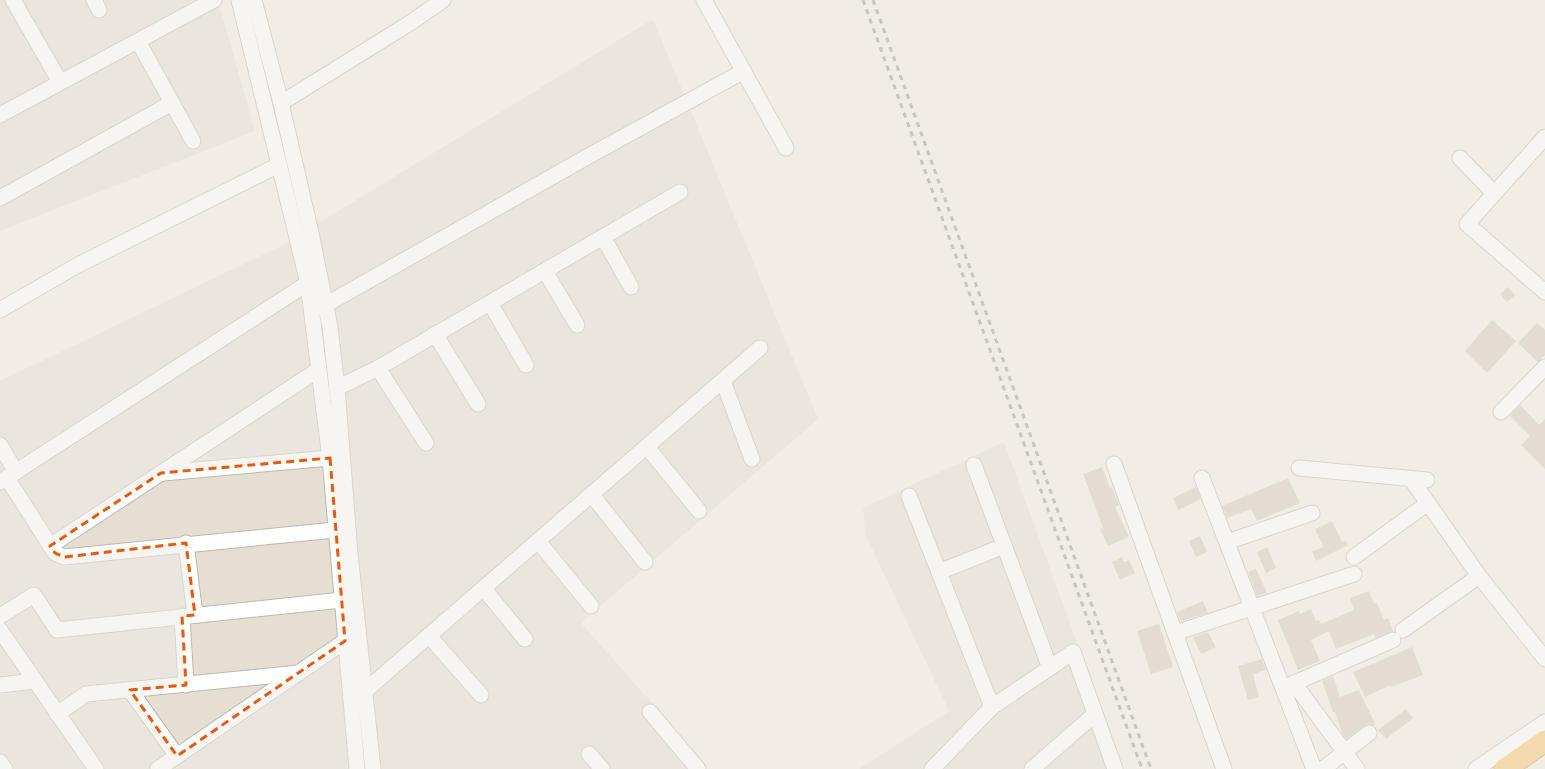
<svg xmlns="http://www.w3.org/2000/svg" width="1545" height="769" font-family="Signika,sans-serif">
	<style>
		.residential { fill: #e5ded3 }
		.building { fill: #d2c8bb }
		.lines { fill: none; stroke-linecap: round; stroke-linejoin: round }
		.minor-casing { stroke: #bfb7ab; stroke-width: 17 }
		.highway-casing { stroke: #d4933c; stroke-width: 23 }
		.minor { stroke: #fff; stroke-width: 15 }
		.highway { stroke: #f6c06b; stroke-width: 21 }
		.rail { stroke: #949494; stroke-width: 3; stroke-dasharray: 5 5; stroke-linecap: butt }
		.marked { fill: none; stroke: #e8590c; stroke-width: 3; stroke-dasharray: 8 5; stroke-linejoin: round }
	</style>
	<rect width="100%" height="100%" fill="#f1ede5"/>
	<g class="residential">
		<path d="M0,0h218l37,131 -255,100z"/>
		<path d="M653,19l165,400 -237,204 72,81 53,65h-706v-388l279,-134z"/>
		<path d="M1004,442l119,327h-264l90,-58 -83,-175 -3,-28z"/>
	</g>
	<g class="building">
		<path d="M1508,287l7,8 -8,7 -7,-8z"/>
		<path d="M1492,320l24,21 -29,32 -22,-22z"/>
		<path d="M1537,323l8,7v25l-7,7 -20,-19z"/>
		<path d="M1520,405l19,20 6,-6v50l-24,-24 9,-9 -20,-20z"/>
		<path d="M1102,467l8,21 2,-1 7,18 -4,2 14,30 -21,9 -8,-17 3,-1 -20,-54z"/>
		<path d="M1288,478l12,25 -43,18 -6,-12 -24,9 -5,-12z"/>
		<path d="M1196,487l5,12 -23,11 -5,-12z"/>
		<path d="M1332,521l10,21 4,-2 2,5 -32,16 -4,-10 12,-4 -9,-18z"/>
		<path d="M1200,536l7,16 -11,5 -7,-16z"/>
		<path d="M1267,547l9,21 -10,5 -9,-21z"/>
		<path d="M1122,557l2,5 5,-2 6,13 -15,7 -8,-18z"/>
		<path d="M1256,569l11,24 -10,3 -9,-24z"/>
		<path d="M1369,591l5,13 3,-1 7,17 4,-2 5,13 -17,7 -2,-4 -38,15 -7,-18 -18,9 9,21 -22,9 -20,-50 21,-9 1,3 11,-5 5,12 3,-1 2,4 33,-14 -4,-12z"/>
		<path d="M1203,601l5,12 -27,8 -4,-9z"/>
		<path d="M1159,624l14,43 -22,7 -14,-43z"/>
		<path d="M1208,632l8,15 -15,7 -8,-17z"/>
		<path d="M1412,647l11,28 -32,12 -1,-2 -25,12 -12,-25z"/>
		<path d="M1262,659l4,11 -13,4 6,23 -11,3 -10,-34z"/>
		<path d="M1333,676l7,21 19,-7 17,36 -9,-2 -21,15 -4,-6 -7,-21h-2l-11,-31z"/>
		<path d="M1406,709l7,9 -27,21 -8,-9z"/>
	</g>
	<g class="lines">
		<defs>
			<g id="minor">
				<path d="M13,0l47,82"/>
				<path d="M94,0l5,10"/>
				<path d="M239,0l69,283 22,175 27,311"/>
				<path d="M254,0l27,103 30,130 19,94 7,61 13,166 23,215"/>
				<path d="M704,0l82,148"/>
				<path d="M138,41l55,100"/>
				<path d="M281,103l129,-80 33,-23"/>
				<path d="M0,115l214,-115"/>
				<path d="M1545,137l-78,87 78,68"/>
				<path d="M1460,158l34,35"/>
				<path d="M0,198l172,-95"/>
				<path d="M603,237l28,50"/>
				<path d="M545,271l32,54"/>
				<path d="M490,303l36,62"/>
				<path d="M318,307l9,-3 267,-151 150,-82"/>
				<path d="M0,310l78,-45 201,-100"/>
				<path d="M435,334l43,70"/>
				<path d="M378,368l48,75"/>
				<path d="M723,381l29,78"/>
				<path d="M337,388l41,-20 302,-176"/>
				<path d="M1501,412l44,-45"/>
				<path d="M0,445l16,27"/>
				<path d="M647,447l52,64"/>
				<path d="M1114,464l110,305"/>
				<path d="M974,465l76,203"/>
				<path d="M1299,468l128,12"/>
				<path d="M163,473l167,-15"/>
				<path d="M7,478l48,75 9,4 271,-27"/>
				<path d="M1202,478l112,291"/>
				<path d="M1411,479l68,97 66,83"/>
				<path d="M0,482l308,-199 8,-2"/>
				<path d="M592,495l53,67"/>
				<path d="M909,496l83,211"/>
				<path d="M538,541l53,65"/>
				<path d="M1227,542l85,-29"/>
				<path d="M186,543l9,72"/>
				<path d="M50,546l268,-176"/>
				<path d="M1354,557l74,-54"/>
				<path d="M939,572l65,-26"/>
				<path d="M484,589l41,50"/>
				<path d="M0,616l34,-21 23,35 285,-30"/>
				<path d="M182,616l4,69"/>
				<path d="M0,630l96,139"/>
				<path d="M1403,630l76,-54"/>
				<path d="M1175,633l179,-59"/>
				<path d="M429,636l52,59"/>
				<path d="M1294,683l63,86"/>
				<path d="M0,685l35,-4"/>
				<path d="M1283,688l110,-48"/>
				<path d="M130,690l47,66"/>
				<path d="M365,691l395,-343"/>
				<path d="M650,712l48,57"/>
				<path d="M57,714l29,-20 213,-21"/>
				<path d="M589,754l13,15"/>
				<path d="M0,762l5,7"/>
				<path d="M158,769l187,-128"/>
				<path d="M932,769l60,-62 81,-55 42,117"/>
				<path d="M1032,769l63,-55"/>
				<path d="M1323,769l46,-36"/>
				<path d="M1476,769l69,-47"/>
			</g>
			<path id="highway" d="M1505,769l40,-28"/>
		</defs>
		<use href="#minor" class="minor-casing"/>
		<use href="#highway" class="highway-casing"/>
		<use href="#minor" class="minor"/>
		<use href="#highway" class="highway"/>
		<g class="rail">
			<path d="M863,0l279,769"/>
			<path d="M873,0l278,769"/>
		</g>
	</g>
	<path d="M0 0H1545V769H0ZM330,458l15,183 -168,115 -47,-66 56,-5 -4,-69 13,-1 -9,-72 -122,14 -9,-4 -5,-7 111,-73z" fill="#f1ede5" fill-opacity=".55" fill-rule="evenodd"/>
	<path class="marked" d="M330,458l15,183 -168,115 -47,-66 56,-5 -4,-69 13,-1 -9,-72 -122,14 -9,-4 -5,-7 111,-73z"/>
</svg>
